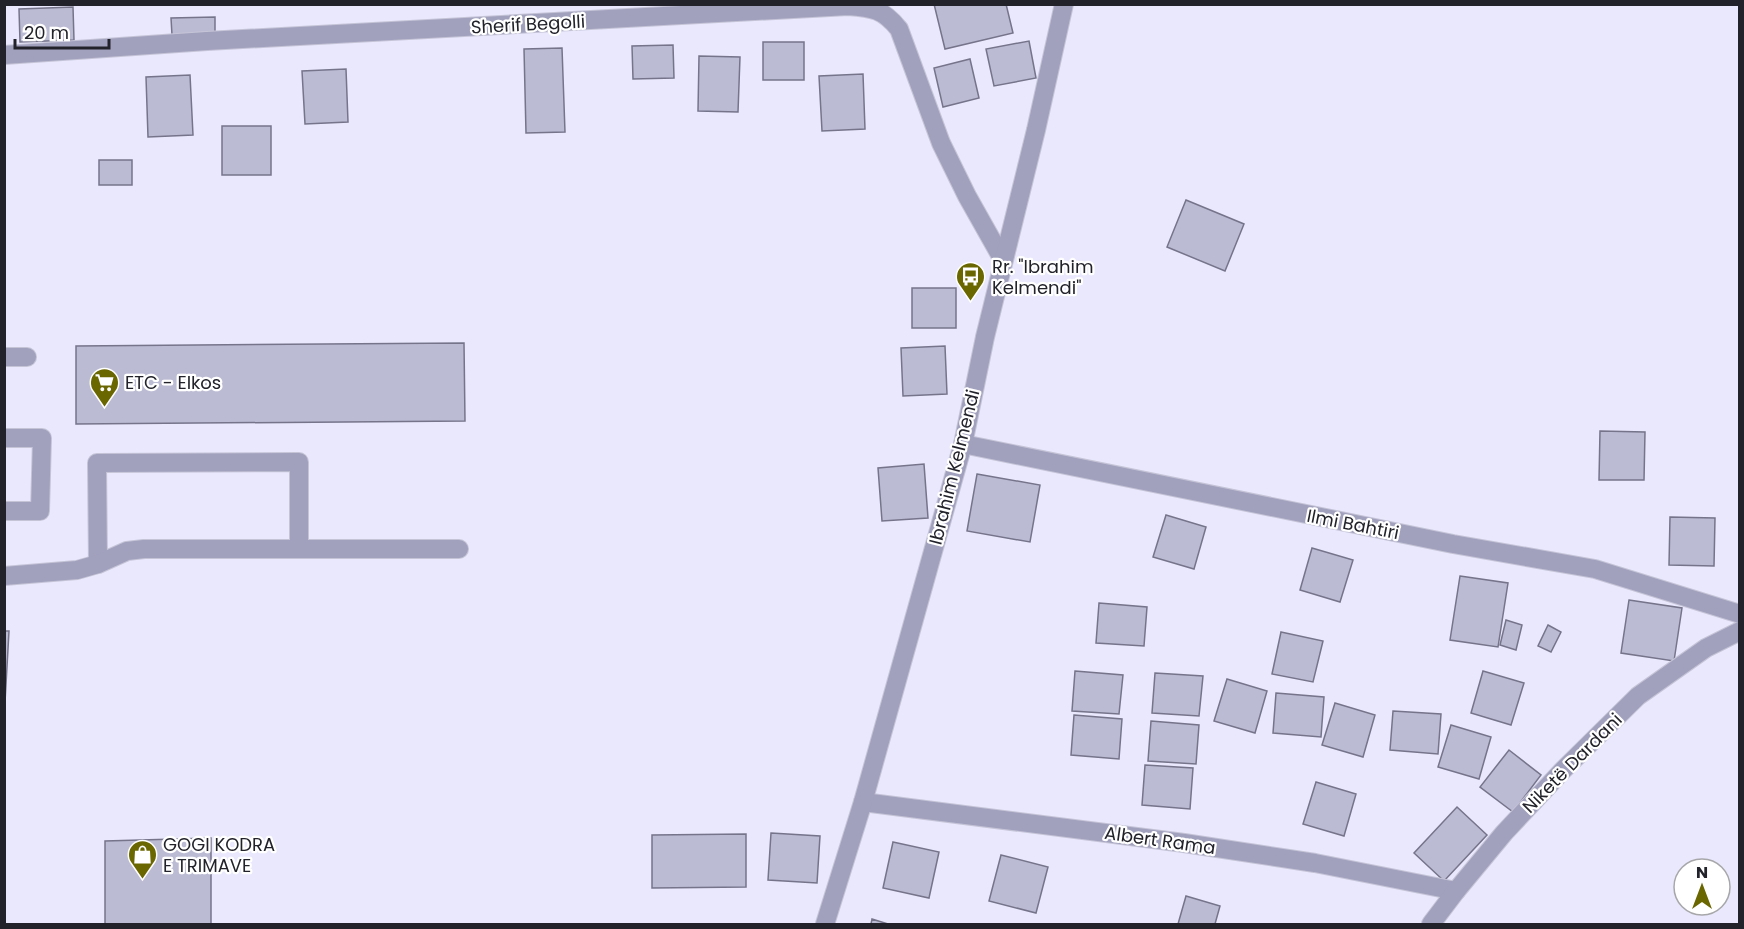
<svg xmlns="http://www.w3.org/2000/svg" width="1744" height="929" font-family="Poppins,sans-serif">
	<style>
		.building { fill: #bcbbd4; stroke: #75748b; stroke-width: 1.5 }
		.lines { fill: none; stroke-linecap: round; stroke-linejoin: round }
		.minor-casing { stroke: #c5c4d7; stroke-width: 20 }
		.minor { stroke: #a1a0bd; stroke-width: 18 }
		.labels { text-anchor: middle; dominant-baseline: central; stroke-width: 4.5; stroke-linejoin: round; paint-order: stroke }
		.street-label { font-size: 18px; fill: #22222b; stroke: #fff }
		.poi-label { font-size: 18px; fill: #22222b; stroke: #fff; text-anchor: start }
	</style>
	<rect width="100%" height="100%" fill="#e9e8fd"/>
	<g class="building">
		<path d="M934,4h72l7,29 -68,16z"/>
		<path d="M73,7l1,33 -54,2 -1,-33z"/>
		<path d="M215,17v17l-43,1 -1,-17z"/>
		<path d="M1029,41l7,37 -42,8 -8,-37z"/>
		<rect x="763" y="42" width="41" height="38"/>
		<path d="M673,45l1,33 -41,1 -1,-33z"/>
		<path d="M562,48l3,84 -39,1 -2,-84z"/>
		<path d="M699,56l41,1 -2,55 -40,-1z"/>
		<path d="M970,59l9,39 -36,9 -9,-39z"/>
		<path d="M346,69l2,53 -43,2 -3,-53z"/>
		<path d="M863,74l2,55 -43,2 -3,-55z"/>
		<path d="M190,75l3,60 -45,2 -2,-60z"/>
		<rect x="222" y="126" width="49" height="49"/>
		<rect x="99" y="160" width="33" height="25"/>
		<path d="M1186,200l58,24 -19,47 -58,-24z"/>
		<rect x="912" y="288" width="44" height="40"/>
		<path d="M464,343l1,78 -389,3v-78z"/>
		<path d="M945,346l2,48 -44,2 -2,-48z"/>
		<path d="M1600,431l45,1 -1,48h-45z"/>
		<path d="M924,464l4,54 -46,3 -4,-53z"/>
		<path d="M977,474l63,11 -10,57 -63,-11z"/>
		<path d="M1166,515l40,12 -12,42 -41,-12z"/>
		<path d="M1670,517l45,1 -1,48 -45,-1z"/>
		<path d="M1312,548l41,12 -13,42 -40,-12z"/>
		<path d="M1460,576l48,7 -10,64 -48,-7z"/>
		<path d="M1629,600l53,8 -8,53 -53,-8z"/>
		<path d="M1099,603l48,4 -3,39 -48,-3z"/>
		<path d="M1506,620l16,5 -6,25 -16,-5z"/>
		<path d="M1548,625l13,7 -10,20 -13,-6z"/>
		<path d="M4,631h5l-5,89z"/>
		<path d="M1281,632l42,9 -10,41 -41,-8z"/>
		<path d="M1075,671l48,4 -4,39 -47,-3z"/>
		<path d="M1483,671l41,12 -13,42 -40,-12z"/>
		<path d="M1155,673l48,3 -4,40 -47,-3z"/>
		<path d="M1227,679l40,12 -12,42 -41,-12z"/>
		<path d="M1276,693l48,4 -3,40 -48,-4z"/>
		<path d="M1335,703l40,12 -12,42 -41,-12z"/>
		<path d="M1393,711l48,3 -3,40 -48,-4z"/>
		<path d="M1074,715l48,4 -3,40 -48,-4z"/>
		<path d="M1151,721l48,4 -3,39 -48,-3z"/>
		<path d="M1451,725l40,12 -12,42 -41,-12z"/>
		<path d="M1509,750l32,25 -28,37 -33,-25z"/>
		<path d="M1145,765l48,3 -3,41 -48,-4z"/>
		<path d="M1316,782l40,12 -12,42 -41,-12z"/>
		<path d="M1457,807l30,28 -43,46 -30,-28z"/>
		<path d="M771,833l49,3 -3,47 -49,-3z"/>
		<path d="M746,834v53l-94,1v-53z"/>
		<path d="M211,838v86h-106v-83z"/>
		<path d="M893,842l46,10 -10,46 -46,-10z"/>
		<path d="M1001,855l47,12 -12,46 -47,-12z"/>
		<path d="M1186,896l34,10 -5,18h-37z"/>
		<path d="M872,919l16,5h-17z"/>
	</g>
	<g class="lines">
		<defs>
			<g id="minor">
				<path d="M4,55l203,-14 641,-35c25,2 35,3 51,23l42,114 26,53 36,64"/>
				<path d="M4,357h23"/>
				<path d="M4,438h38l-2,73h-36"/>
				<path d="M963,444l490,100 142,25 145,45"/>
				<path d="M98,564l-1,-101 202,-1v87"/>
				<path d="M4,576l73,-6 21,-6 29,-13 17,-2h315"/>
				<path d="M863,802l321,41 131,20 141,28"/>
				<path d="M825,924l38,-122 100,-358 22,-107 51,-207 28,-126"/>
				<path d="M1431,924l25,-33 48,-58 59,-63 75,-74 68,-48 34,-17"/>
			</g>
		</defs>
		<use href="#minor" class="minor-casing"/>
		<use href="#minor" class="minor"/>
	</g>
	<defs>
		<symbol id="bus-pin" viewBox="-11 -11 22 30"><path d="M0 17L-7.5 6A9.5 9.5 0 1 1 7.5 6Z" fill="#6a6600" stroke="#fff"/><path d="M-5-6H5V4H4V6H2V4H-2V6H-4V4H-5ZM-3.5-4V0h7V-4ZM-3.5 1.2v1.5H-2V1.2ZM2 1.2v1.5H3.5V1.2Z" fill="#fff"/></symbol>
		<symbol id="supermarket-pin" viewBox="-11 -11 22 30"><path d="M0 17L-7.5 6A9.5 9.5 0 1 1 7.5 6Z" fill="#6a6600" stroke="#fff"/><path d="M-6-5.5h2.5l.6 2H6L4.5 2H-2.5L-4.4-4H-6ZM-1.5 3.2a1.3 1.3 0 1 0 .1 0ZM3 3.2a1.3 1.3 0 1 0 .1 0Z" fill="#fff"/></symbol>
		<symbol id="shop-pin" viewBox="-11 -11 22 30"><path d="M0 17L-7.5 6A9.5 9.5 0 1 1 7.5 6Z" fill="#6a6600" stroke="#fff"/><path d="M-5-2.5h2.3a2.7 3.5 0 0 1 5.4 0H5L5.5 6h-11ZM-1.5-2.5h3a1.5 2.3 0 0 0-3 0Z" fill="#fff"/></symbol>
	</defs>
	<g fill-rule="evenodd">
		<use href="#bus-pin" x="954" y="260" width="33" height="45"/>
		<use href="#supermarket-pin" x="88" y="366" width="33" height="45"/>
		<use href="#shop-pin" x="126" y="838" width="33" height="45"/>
	</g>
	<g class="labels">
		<g class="street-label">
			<text transform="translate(528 24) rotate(-3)">Sherif Begolli</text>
			<text transform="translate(954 467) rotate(-76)">Ibrahim Kelmendi</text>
			<text transform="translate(1353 524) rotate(11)">Ilmi Bahtiri</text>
			<text transform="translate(1572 763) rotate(-45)">Niketë Dardani</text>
			<text transform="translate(1160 840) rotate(8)">Albert Rama</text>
		</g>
		<g class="poi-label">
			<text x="992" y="266">Rr. "Ibrahim<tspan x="992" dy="21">Kelmendi"</tspan></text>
			<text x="125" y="382">ETC - Elkos</text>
			<text x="163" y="844">GOGI KODRA<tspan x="163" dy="21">E TRIMAVE</tspan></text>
		</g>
	</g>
	<rect width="1744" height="929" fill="none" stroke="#22222b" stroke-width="12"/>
	<g transform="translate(1702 887)"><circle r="28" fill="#ffffff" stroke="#a7a7aa" stroke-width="1.5"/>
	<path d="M0-4.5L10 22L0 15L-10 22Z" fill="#6a6600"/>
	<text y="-9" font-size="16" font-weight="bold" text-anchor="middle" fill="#22222b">N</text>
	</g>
	<path d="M15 39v9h94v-9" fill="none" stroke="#22222b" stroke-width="3"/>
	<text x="24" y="39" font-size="18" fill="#22222b" stroke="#ffffff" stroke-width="4.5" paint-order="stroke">20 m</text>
</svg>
